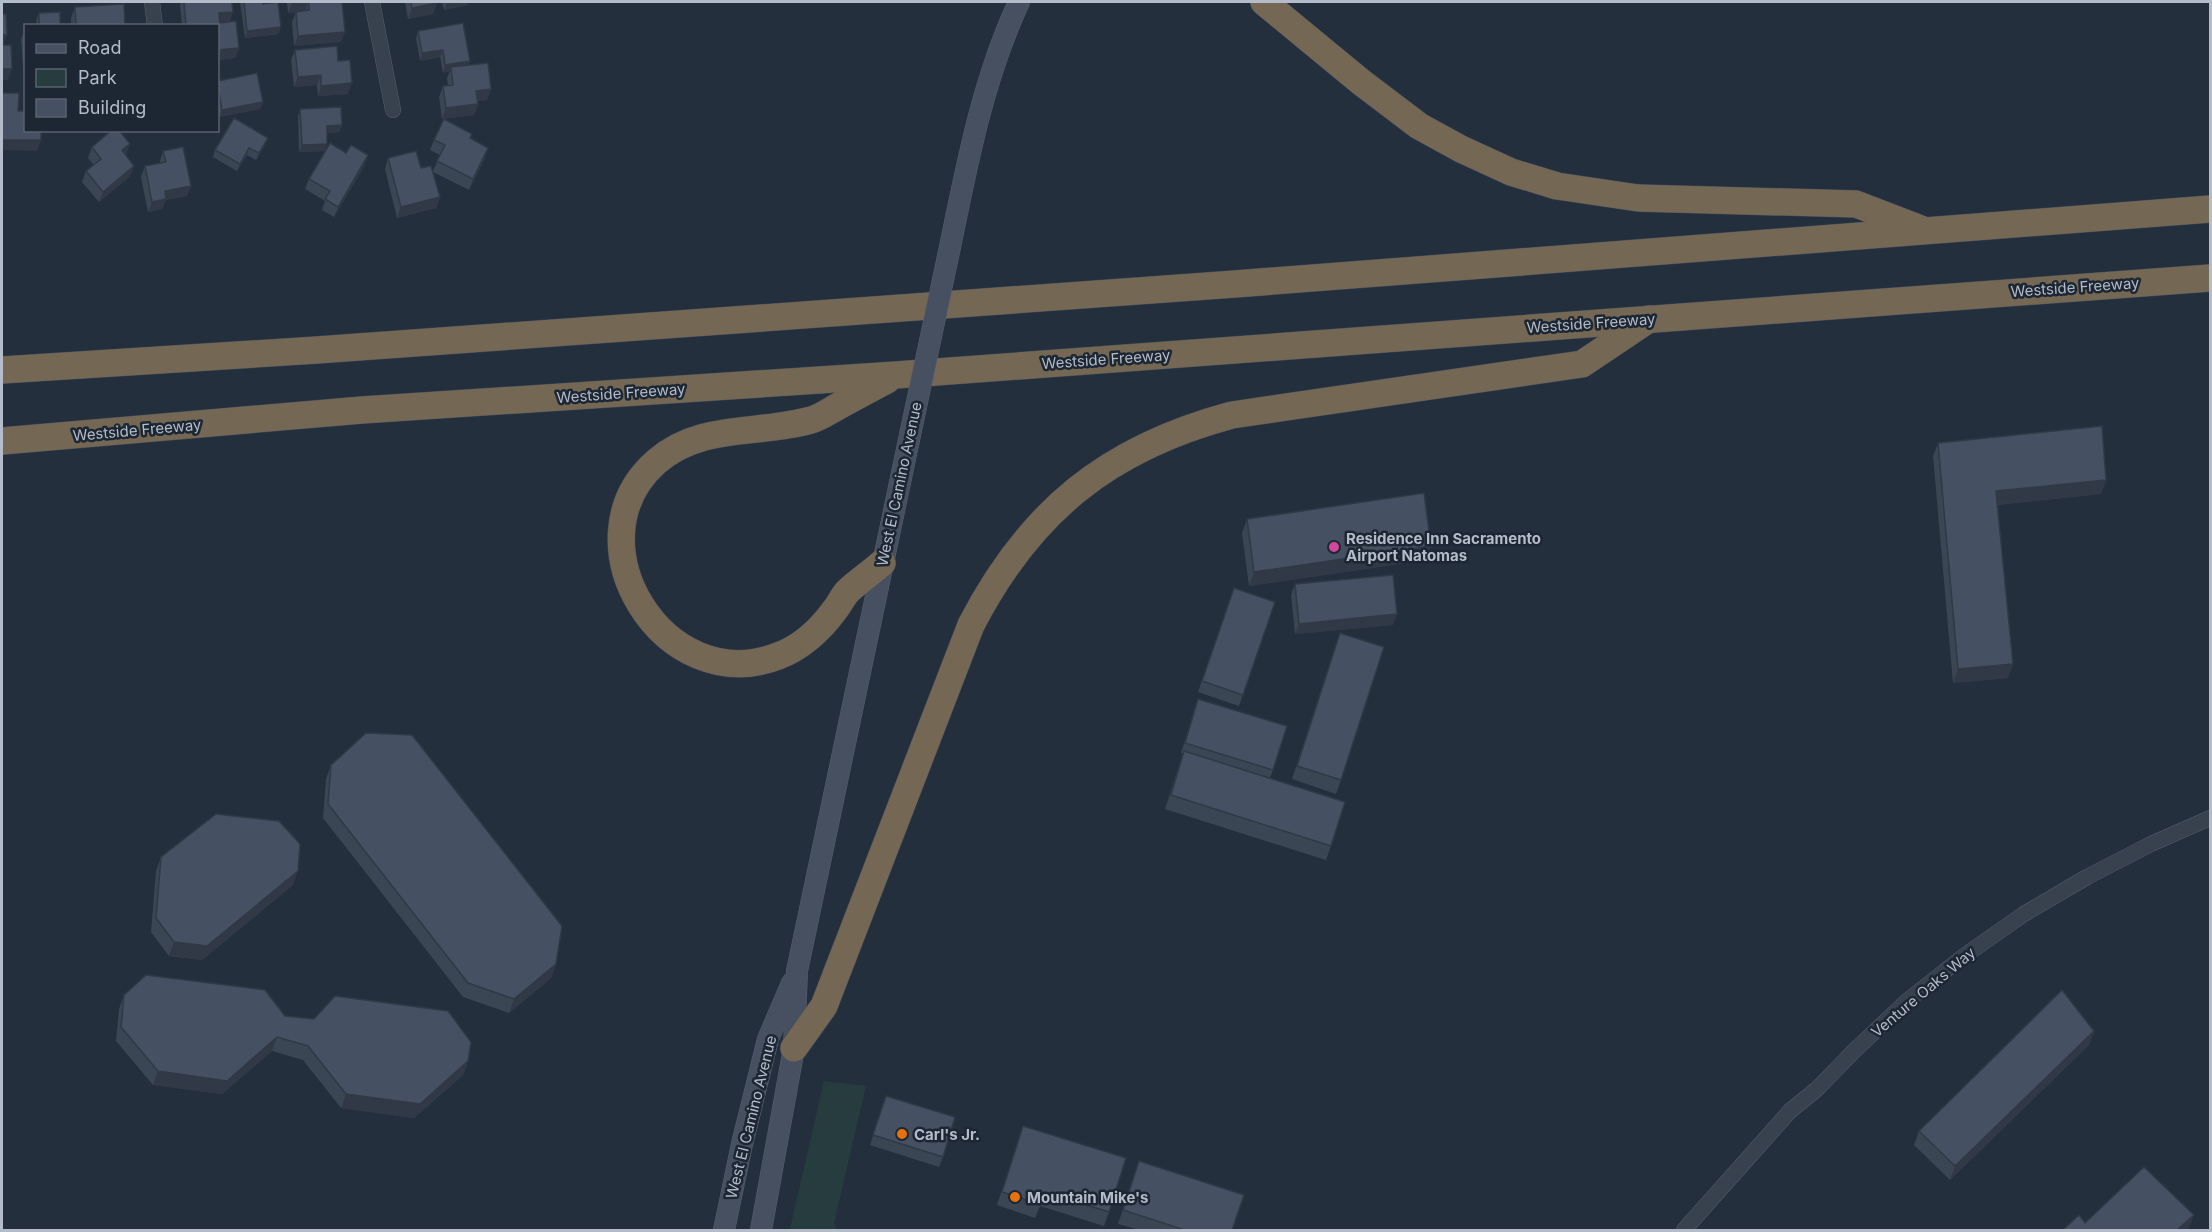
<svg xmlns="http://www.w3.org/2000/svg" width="2212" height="1232" font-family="Inter,sans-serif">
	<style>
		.green { fill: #263c3f }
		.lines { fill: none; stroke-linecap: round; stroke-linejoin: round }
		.minor-casing { stroke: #565f6c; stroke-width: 16 }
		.secondary-casing { stroke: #565f6c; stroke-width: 22 }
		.motorway-casing { stroke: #434c59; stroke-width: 28 }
		.minor { stroke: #38414e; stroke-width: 15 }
		.secondary { stroke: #465061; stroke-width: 21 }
		.motorway { stroke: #746855; stroke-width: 27 }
		.secondary-bridge-casing { stroke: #565f6c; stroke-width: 22; stroke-linecap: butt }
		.secondary-bridge { stroke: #465061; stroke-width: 21 }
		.wall { fill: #3b4654 }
		.shaded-wall { fill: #303945 }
		.building { fill: #455162; stroke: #303945; stroke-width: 1.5 }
		.hotel-dot { fill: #d1479c; stroke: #1d2633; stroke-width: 2 }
		.food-dot { fill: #e8710a; stroke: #1d2633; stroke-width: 2 }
		.labels { text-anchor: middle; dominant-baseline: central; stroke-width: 5; stroke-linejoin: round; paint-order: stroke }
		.street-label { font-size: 15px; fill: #b4bcc9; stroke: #1d2633 }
		.poi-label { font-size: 15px; font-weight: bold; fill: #b4bcc9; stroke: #1d2633; text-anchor: start }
	</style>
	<rect width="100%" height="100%" fill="#242f3e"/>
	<path class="green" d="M824,1081l42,5 -32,137 3,7h-43l-4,-1z"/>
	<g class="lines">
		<defs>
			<g id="minor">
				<path d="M152,2l3,24"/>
				<path d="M372,2l21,108"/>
				<path d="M1684,1230l106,-119 27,-22 37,-38 53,-50 57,-45 60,-42 63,-37 64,-33 59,-26"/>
			</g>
			<g id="secondary">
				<path d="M950,247c17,-83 33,-168 69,-245"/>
				<path d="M724,1230l18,-86 26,-105 24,-56"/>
				<path d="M761,1230l33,-182 3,-77 113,-536"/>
			</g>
			<g id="motorway">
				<path d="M1264,2l97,80 58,44 42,23 50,23 46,14 81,12 218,6 65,25"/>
				<path d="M2,370l315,-20 918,-66 975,-75"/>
				<path d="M2,441l360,-31 534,-35 1314,-97"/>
				<path d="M882,563c-11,10 -25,19 -35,29 -5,6 -8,13 -13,19 -14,19 -34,37 -56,45 -114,44 -211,-115 -122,-194 44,-39 103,-27 155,-42 8,-2 17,-8 24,-12 18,-10 35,-19 52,-28"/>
				<path d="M794,1048l30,-42 147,-381c59,-114 137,-177 261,-210l350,-51 67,-45"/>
			</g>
		</defs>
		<use href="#minor" class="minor-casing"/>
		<use href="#secondary" class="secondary-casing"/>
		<use href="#motorway" class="motorway-casing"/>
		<use href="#minor" class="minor"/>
		<use href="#secondary" class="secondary"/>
		<use href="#motorway" class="motorway"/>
		<defs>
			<path id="secondary-bridge" d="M910,435l40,-188"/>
		</defs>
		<use href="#secondary-bridge" class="secondary-bridge-casing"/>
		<use href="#secondary-bridge" class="secondary-bridge"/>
	</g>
	<g class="wall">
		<path d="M181,2h51l-2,20 9,26 -4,10 -17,2v-34h-36l-2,-21z"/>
		<path d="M240,2h22l1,2 18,23 -3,7 -33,4z"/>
		<path d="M287,2h55l-1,40 -47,4 -2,-24 4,-10 -8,1z"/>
		<path d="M405,2h32v1l-4,11 -25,5z"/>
		<path d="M442,2h27l-2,3 -23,5z"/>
		<path d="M75,7l50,19h-54v-8z"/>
		<path d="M39,13l21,13h-23l-1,-6z"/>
		<path d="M418,31l52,30 -2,4 23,24 -4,11 -10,1 1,3 -4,11 -32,4 -3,-22 4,-11h5l-1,-8 3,-7 -7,2 -3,-16 -20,4 -4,-23z"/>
		<path d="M24,32h2v34h-3l-2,-27z"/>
		<path d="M295,50l43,11 10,33 -30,2 -1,-11 -23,2 -3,-27z"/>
		<path d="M218,81l45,21 -3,7 -41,8 -1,-9z"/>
		<path d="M300,109l42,16 -3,7 -12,1 -2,18 -26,1 -1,-36z"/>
		<path d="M471,139l14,19 -16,32 -36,-18 7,25 -4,11 -39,10 -12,-49 3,-11 45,13 7,-16 -10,-5 4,-10z"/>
		<path d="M130,144l-5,11 9,11 -4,10 -31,26 -17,-20 4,-11 8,-6 -6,-7 4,-11z"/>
		<path d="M265,145l-9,15 -9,-5 -10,16 -24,-14 2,-7z"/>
		<path d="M163,151l24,45 -21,4 -4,9 -14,3 -7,-35 4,-11 15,-3v-2z"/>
		<path d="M346,153l22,2 -4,11 -30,51 -12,-7 3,-9 -20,-12 4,-10z"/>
		<path d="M1938,443l168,37 -5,14 -104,11 11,173 -55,5 -20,-227z"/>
		<path d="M1247,519l184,27 -5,14 -177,26 -7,-53z"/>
		<path d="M1295,584l98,41 -98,9 -4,-39z"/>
		<path d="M1234,588l41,14 -36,104 -41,-14z"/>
		<path d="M1340,633l1,147 -5,14 -44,-15z"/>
		<path d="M1198,699l75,71 -3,8 61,68 -5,14 -161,-51 18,-55 -2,-1z"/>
		<path d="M331,765l225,199 -5,14 -42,35 -46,-16 -140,-179 3,-39z"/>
		<path d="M161,857l132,28 -91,75 -33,-4 -18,-24 5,-61z"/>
		<path d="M124,995l161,21 183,45 -5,14 -49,43 -73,-10 -38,-48 -31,-9 -50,43 -69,-9 -37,-44 3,-32z"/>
		<path d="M2094,1031l-5,14 -139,135 -36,-35 5,-14z"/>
		<path d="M886,1096l57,61 -4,10 -69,-22z"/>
		<path d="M1023,1126l86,86 -5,14 -64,-20 -5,12 -38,-13z"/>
		<path d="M1139,1161l93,69h-92l-22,-6z"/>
	</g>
	<g class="shaded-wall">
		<path d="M308,2l-3,10 -17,1 4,-10z"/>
		<path d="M447,2h22l-2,3 -23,5z"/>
		<path d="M437,3l-4,11 -25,5 4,-11z"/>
		<path d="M233,12l-4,11 -14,1 4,-11z"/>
		<path d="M281,27l-3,7 -33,4 2,-7z"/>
		<path d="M345,32l-4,10 -47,4 4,-10z"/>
		<path d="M2,35h5l-4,11h-1z"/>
		<path d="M239,48l-4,10 -17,2v-10z"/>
		<path d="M443,50l-3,7 -20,4 2,-8z"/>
		<path d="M25,59l1,7h-3z"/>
		<path d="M470,61l-3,7 -16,-1 -1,4 -7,2 2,-8z"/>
		<path d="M2,69h10l-4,11h-6z"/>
		<path d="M321,75l-4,10 -23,2 4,-10z"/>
		<path d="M352,83l-4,11 -30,2 3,-10z"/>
		<path d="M491,89l-4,11 -15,2 4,-11z"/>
		<path d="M263,102l-3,7 -41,8 3,-7z"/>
		<path d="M478,104l-4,11 -32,4 4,-11z"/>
		<path d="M342,125l-3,7 -15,1 3,-7z"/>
		<path d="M268,138l-3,7 -9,15 3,-7z"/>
		<path d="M2,140h39l-4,11 -35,-1z"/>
		<path d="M130,144l-4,10 -8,7 4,-11z"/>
		<path d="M327,144l-2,7 -26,1 3,-7z"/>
		<path d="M249,148l-2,7 -10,16 3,-7z"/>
		<path d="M488,148l-3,10 -16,32 4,-11z"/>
		<path d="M368,155l-4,11 -30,51 4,-10z"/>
		<path d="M134,166l-4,10 -31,26 4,-10z"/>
		<path d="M191,186l-4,10 -21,4 -4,9 -14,3 4,-10 13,-11z"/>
		<path d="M440,197l-4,11 -39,10 4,-11z"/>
		<path d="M2106,480l-5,14 -110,11 5,-14z"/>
		<path d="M1431,546l-5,14 -177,26 5,-14z"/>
		<path d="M1397,614l-4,11 -98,9 4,-10z"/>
		<path d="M2013,664l-5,14 -55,5 5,-14z"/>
		<path d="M298,871l-5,14 -91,75 -33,-4 5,-14z"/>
		<path d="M556,964l-5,14 -42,35 5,-14z"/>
		<path d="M2094,1031l-5,14 -139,135 5,-14z"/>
		<path d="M277,1037l-5,14 -50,43 -69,-9 5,-14z"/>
		<path d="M468,1061l-5,14 -49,43 -73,-10 5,-14z"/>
		<path d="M2194,1215l-5,13 -2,2h-9z"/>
	</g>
	<g class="building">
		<path d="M184,2h48l1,10 -14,1 1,10 16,-2 3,27 -21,2v-24h-32z"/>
		<path d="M244,2h18l1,2 15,-2 3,25 -34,4z"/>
		<path d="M309,2h33l3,30 -47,4 -2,-24 13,-2z"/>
		<path d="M411,2h26v1l-25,5z"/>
		<path d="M124,4l1,22h-49l-1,-19z"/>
		<path d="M60,12v14h-21v-13z"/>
		<path d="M2,14h4l1,21h-5z"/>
		<path d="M463,23l7,38 -25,4 -2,-15 -21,3 -4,-22z"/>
		<path d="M24,32h2v27h-1z"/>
		<path d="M2,45h9l1,24h-10z"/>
		<path d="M337,46l1,15 12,-1 2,23 -31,3v-11l-23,2 -3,-27z"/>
		<path d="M488,63l3,26 -15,2 2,13 -32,4 -3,-22 10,-1 -2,-18z"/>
		<path d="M257,73l6,29 -41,8 -4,-22v-7z"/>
		<path d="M2,93h17l-1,18h8v19l15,1v9h-39z"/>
		<path d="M341,107l1,18 -15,1v18l-25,1 -2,-36z"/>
		<path d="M234,118l34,20 -9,15 -10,-5 -9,16 -25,-14z"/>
		<path d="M444,119l28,15 -2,4 18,10 -15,31 -36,-18 8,-16 -11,-5z"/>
		<path d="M112,130h7l11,14 -8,6 12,16 -31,26 -17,-21 15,-12 -9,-12z"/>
		<path d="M330,143l16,10 5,-8 17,10 -30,52 -13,-8 5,-8 -21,-12z"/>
		<path d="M183,147l8,39 -26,5 1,8 -14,3 -7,-36 21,-4 -3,-11z"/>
		<path d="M416,151l5,17 10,-2 9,31 -39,10 -13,-49z"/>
		<path d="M2102,426l4,54 -110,11 17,173 -55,5 -20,-226z"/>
		<path d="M1424,493l7,53 -177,26 -7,-53z"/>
		<path d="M1393,575l4,39 -98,10 -4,-40z"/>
		<path d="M1234,588l41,14 -32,93 -41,-14z"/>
		<path d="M1340,633l44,14 -43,133 -44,-14z"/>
		<path d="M1198,699l89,27 -14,44 -88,-27z"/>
		<path d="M366,733l46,2 150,191 -6,38 -42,35 -46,-16 -140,-179 3,-39z"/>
		<path d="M1184,751l161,51 -14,44 -160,-51z"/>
		<path d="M216,814l63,7 21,23 -2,27 -91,75 -33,-4 -18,-24 5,-61z"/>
		<path d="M146,975l119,15 20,26 29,3 21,-23 113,15 23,31 -3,19 -48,43 -74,-10 -38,-48 -31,-9 -50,44 -69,-10 -37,-44 3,-32z"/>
		<path d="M2062,990l32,41 -139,135 -36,-35z"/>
		<path d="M886,1096l69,21 -12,40 -70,-22z"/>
		<path d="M1023,1126l103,32 -17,54 -65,-20 -4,12 -38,-12z"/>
		<path d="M1139,1161l105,34 -12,35h-51l1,-1 -59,-19z"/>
		<path d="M2144,1167l50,48 -16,14 1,1h-116l16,-15 6,8z"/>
	</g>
	<circle class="hotel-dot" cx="1334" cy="547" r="6"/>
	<g class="food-dot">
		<circle cx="902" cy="1134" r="6"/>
		<circle cx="1015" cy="1197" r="6"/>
	</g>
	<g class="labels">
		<g class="street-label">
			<text transform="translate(2075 287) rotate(-4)">Westside Freeway</text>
			<text transform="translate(1591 323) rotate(-4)">Westside Freeway</text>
			<text transform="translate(1106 359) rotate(-4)">Westside Freeway</text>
			<text transform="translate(621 393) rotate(-4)">Westside Freeway</text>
			<text transform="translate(137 430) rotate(-5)">Westside Freeway</text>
			<text transform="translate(899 484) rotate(-78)">West El Camino Avenue</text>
			<text transform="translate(1923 992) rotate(-40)">Venture Oaks Way</text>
			<text transform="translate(751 1117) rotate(-76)">West El Camino Avenue</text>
		</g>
		<g class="poi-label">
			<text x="1346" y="538">Residence Inn Sacramento<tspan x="1346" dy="17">Airport Natomas</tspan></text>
			<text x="914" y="1134">Carl's Jr.</text>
			<text x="1027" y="1197">Mountain Mike's</text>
		</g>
	</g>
	<rect width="2212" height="1232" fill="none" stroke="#b4bcc9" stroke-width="6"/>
	<rect x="24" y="24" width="195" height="108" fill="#1d2633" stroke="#59626f" stroke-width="1.5"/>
	<rect x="36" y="44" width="30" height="9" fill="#465061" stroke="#59626f" stroke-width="1.5"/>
	<text x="78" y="54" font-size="18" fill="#b4bcc9">Road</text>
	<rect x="36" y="69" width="30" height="18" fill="#263c3f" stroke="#59626f" stroke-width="1.5"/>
	<text x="78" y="84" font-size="18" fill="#b4bcc9">Park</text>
	<rect x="36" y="99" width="30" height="18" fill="#455162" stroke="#59626f" stroke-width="1.5"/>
	<text x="78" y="114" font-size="18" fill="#b4bcc9">Building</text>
</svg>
